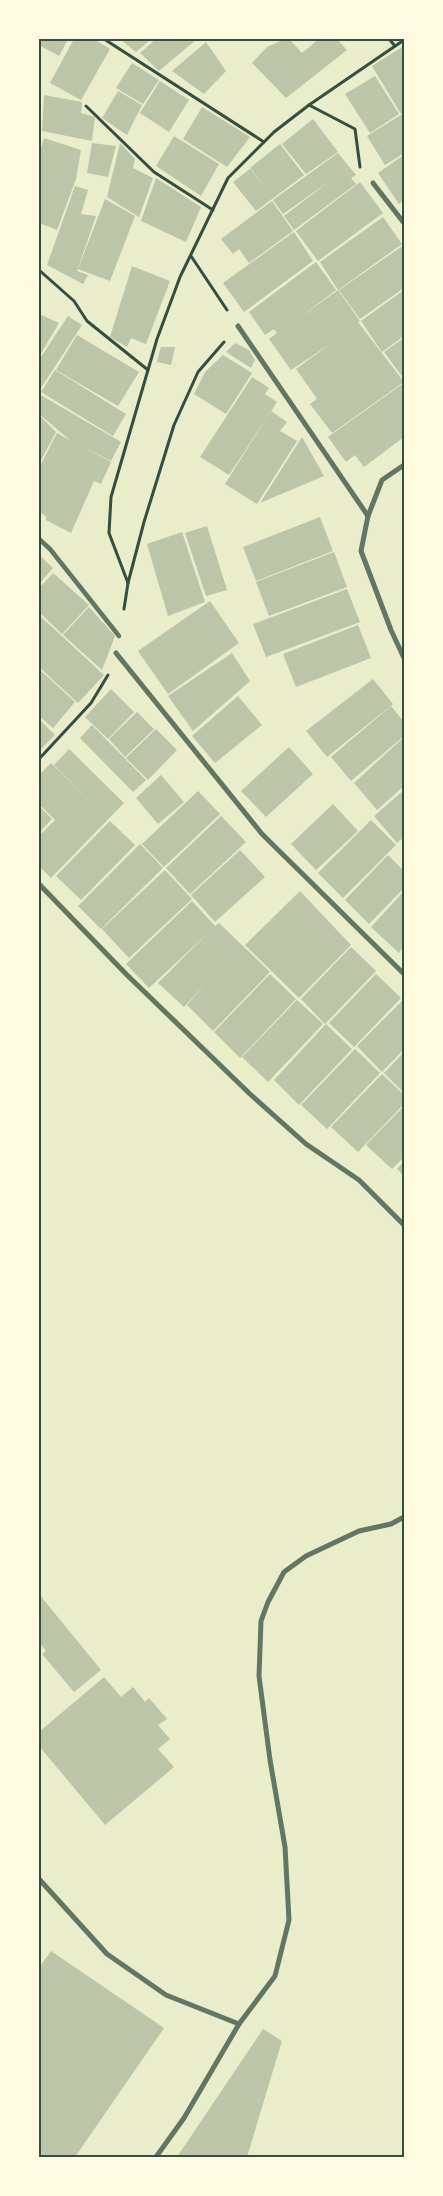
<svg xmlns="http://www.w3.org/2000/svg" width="443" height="2196" font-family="Inter,sans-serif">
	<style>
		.building { fill: #bcc5a7 }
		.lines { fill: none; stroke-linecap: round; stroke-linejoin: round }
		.path { stroke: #344e41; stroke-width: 3 }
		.pedestrian { stroke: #617663; stroke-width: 4.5 }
		.minor { stroke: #617663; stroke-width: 5 }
		.neatline { fill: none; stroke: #344e41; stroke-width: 2 }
	</style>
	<rect width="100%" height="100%" fill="#e9edc9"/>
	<g class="building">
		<path d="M39,39h29l-9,17 -20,-11z"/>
		<path d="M74,39h20l16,10 -29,51 -31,-17z"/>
		<path d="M120,39h31l-15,13z"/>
		<path d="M156,39h41l-38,32 -19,-18z"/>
		<path d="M285,39h4l13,14 17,-14h18l10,11 -61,48 -34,-35 15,-16z"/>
		<path d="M206,42l20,29 -22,23 -32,-23z"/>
		<path d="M404,46v65l-3,3 -29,-48z"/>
		<path d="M132,63l27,17 -16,24 -27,-16z"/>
		<path d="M375,76l24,38 -29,19 -25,-39z"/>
		<path d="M160,81l29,19 -20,32 -29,-19z"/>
		<path d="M118,91l24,14 -15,30 -25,-17z"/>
		<path d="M44,95l38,7 -1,11 14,4 -3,24 -50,-10z"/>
		<path d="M202,107l48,30 -23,30 -44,-28z"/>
		<path d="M404,113v40l-19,12 -18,-29z"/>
		<path d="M313,119l25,33 -32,22 -24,-30z"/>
		<path d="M174,136l45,28 -18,32 -45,-30z"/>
		<path d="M44,138l37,12 -5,29 -19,51 -18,-7v-68z"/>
		<path d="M92,143l24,3 -8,31 -21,-4z"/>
		<path d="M120,143l15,16 -2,9 20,10 -14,39 -32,-20z"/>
		<path d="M280,144l24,31 -48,36 -23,-29 17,-13 22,26 -22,-27z"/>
		<path d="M338,153l18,22 -5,3 5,6 -62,46 -10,-14 46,-35 -47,33 -10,-14z"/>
		<path d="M404,155v45l-5,4 -21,-31z"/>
		<path d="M156,178l45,29 -15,35 -45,-21z"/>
		<path d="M360,182l23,31 -65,48 -22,-30z"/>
		<path d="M75,186l13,4 -7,24 15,2 -19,55 11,4 -5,9 -36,-19z"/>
		<path d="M105,199l30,17 -25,65 -32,-12z"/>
		<path d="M272,201l21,30 -44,32 -10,-14 -6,5 -12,-15z"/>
		<path d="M383,217l19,27 -64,46 -18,-28z"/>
		<path d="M294,232l19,29 -69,51 -21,-29z"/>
		<path d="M404,245v43l-44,31 -21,-29z"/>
		<path d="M316,262l20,28 -38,29 40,-29 22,31 -2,1 46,60 -72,51 -22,-29 7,-5 -21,-30 34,-25 -39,26 -22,-31 8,-6 -3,-4 -9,6 -16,-23z"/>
		<path d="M132,266l38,15 -24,63 -15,-6 -4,9 -17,-10z"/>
		<path d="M404,290v46l-22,16 -21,-31z"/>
		<path d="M39,314l20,9 -20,34z"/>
		<path d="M68,316l14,9 -43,66v-31z"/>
		<path d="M77,335l62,37 -21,34 -62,-36z"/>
		<path d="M404,338v41l-20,-27z"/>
		<path d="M235,343l14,7 6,10 -4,8 -25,-16z"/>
		<path d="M161,347h14l-4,18 -14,-3z"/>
		<path d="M223,355l29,18 -26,41 -32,-20 11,-22z"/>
		<path d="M55,370l71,44 -13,22 -72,-44z"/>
		<path d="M252,377l17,11 -4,6 12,8 -48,73 -29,-18z"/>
		<path d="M404,383v54l-40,30 -9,-12 -9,7 -18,-25z"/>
		<path d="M39,394l82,48 -10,19 -27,-14 27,15 -10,22 -7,-3 -23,52 -25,-13v-4l-7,-4v-44l18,-35 14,8 -32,-27z"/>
		<path d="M271,411l16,11 -7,9 17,10 -40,63 -32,-20z"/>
		<path d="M39,415l17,17 -17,32z"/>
		<path d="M302,437l22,39 -64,27z"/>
		<path d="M320,517l13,34 -77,30 -13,-34z"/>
		<path d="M207,526l20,64 -21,6 -21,-63z"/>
		<path d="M182,532l23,70 -37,14 -21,-72z"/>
		<path d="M334,552l13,35 -78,29 -13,-34z"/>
		<path d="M39,555l14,13 -14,16z"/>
		<path d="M53,573l36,32 -27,29 -23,-22v-24z"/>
		<path d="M347,589l13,33 -94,35 -13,-33z"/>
		<path d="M210,601l29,42 -71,51 -30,-43z"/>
		<path d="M89,607l26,29 -13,34 -39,-35z"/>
		<path d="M39,615l65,60 -26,28 -39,-36z"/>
		<path d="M358,625l13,33 -75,29 -13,-33z"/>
		<path d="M232,653l18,28 -57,50 -25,-35z"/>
		<path d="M39,669l36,33 -22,26 -14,-12z"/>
		<path d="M373,679l20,25 -66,53 -21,-26z"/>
		<path d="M111,689l23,23 -26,27 -23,-22z"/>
		<path d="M238,696l24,29 -47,38 -23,-27z"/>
		<path d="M391,706l13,16v14l-53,45 -20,-24z"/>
		<path d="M137,712l17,17 -29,28 -16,-18z"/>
		<path d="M39,719l16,16 -16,16z"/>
		<path d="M92,725l54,55 -13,12 -53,-54z"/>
		<path d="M156,729l21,21 -29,30 -22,-22z"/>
		<path d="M404,737v49l-27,24 -23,-27z"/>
		<path d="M289,747l24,27 -47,43 -25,-26z"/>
		<path d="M69,749l55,54 -73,75 -12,-12v-30l16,-16 -16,-16v-29l12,-12 42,41 -39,-39z"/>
		<path d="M161,775l23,27 -26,22 -22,-26z"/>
		<path d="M404,790v47l-7,6 -23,-27z"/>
		<path d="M198,791l22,23 -56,53 -22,-23z"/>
		<path d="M333,804l25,27 -42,39 -25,-26z"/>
		<path d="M39,806l13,13 -13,14z"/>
		<path d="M221,816l25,26 -56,52 -24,-26z"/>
		<path d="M371,820l25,25 -53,53 -25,-25z"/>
		<path d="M110,821l25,24 -54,55 -25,-24z"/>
		<path d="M140,844l23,24 -62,61 -23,-23z"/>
		<path d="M240,850l25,27 -50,45 -24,-27z"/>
		<path d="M388,855l16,16v17l-35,36 -24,-24z"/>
		<path d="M165,870l27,29 -63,59 -27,-29z"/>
		<path d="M300,891l51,54 -52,53 -54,-53z"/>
		<path d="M404,891v55l-5,7 -28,-26z"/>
		<path d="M192,901l23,25 4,-3 51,49 -57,59 -26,-26 20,-23 -23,25 -26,-24 49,-49 -58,54 -23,-24z"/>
		<path d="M351,947l25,24 -51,53 -24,-25z"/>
		<path d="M270,974l26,25 -56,59 -26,-26z"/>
		<path d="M376,974l25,24 -47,49 -25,-24z"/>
		<path d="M404,999v50l-22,23 -25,-26z"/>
		<path d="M297,1000l26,24 -55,58 -26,-25z"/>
		<path d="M326,1024l26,25 -53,56 -25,-25z"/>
		<path d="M355,1049l25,24 -53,56 -26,-24z"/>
		<path d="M404,1052v41l-20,-20z"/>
		<path d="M382,1074l22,21v9l-46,48 -27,-25z"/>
		<path d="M404,1106v51l-12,12 -26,-24z"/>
		<path d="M404,1161v15l-7,-7z"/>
		<path d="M39,1594l62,76 -27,22 -32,-38 4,-3 -7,-9z"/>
		<path d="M104,1677l17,20 12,-10 12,15 4,-4 18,21 -9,6 12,14 -12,10 16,18 -69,58 -66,-79v-14z"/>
		<path d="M51,1951l113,77 -89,129h-36v-189z"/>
		<path d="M263,2029l19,12 -35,116h-70z"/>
	</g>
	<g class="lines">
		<g class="path">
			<path d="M104,39l160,103"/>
			<path d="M389,39l6,7"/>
			<path d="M309,105l46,24 5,38"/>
			<path d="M86,106l68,66 59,38"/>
			<path d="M191,256l36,54"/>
			<path d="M39,270l35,31 13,20 61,49"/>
			<path d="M128,583l-19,-50 2,-36 46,-158 23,-62 48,-99 46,-46 35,-27 95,-65"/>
			<path d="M124,609l4,-26 16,-61 30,-97 24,-53 26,-30"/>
			<path d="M39,759l52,-56 17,-28"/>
		</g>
		<path class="pedestrian" d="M39,539l11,10 69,87"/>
		<g class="minor">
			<path d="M373,183l31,40"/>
			<path d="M238,326l130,190"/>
			<path d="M404,465l-22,15 -14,36 -7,35 30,79 13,28"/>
			<path d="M116,653l146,181 142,140"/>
			<path d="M39,884l88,91 123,119 56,50 53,36 45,45"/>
			<path d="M39,1879l68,75 59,41 73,29"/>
			<path d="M156,2157l28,-39 55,-94 36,-48 14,-56 -4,-73 -15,-87 -11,-84 2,-55 7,-19 16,-30 22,-16 53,-25 32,-7 13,-7"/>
		</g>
	</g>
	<rect width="443" height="2196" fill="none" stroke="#fefae0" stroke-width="80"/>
	<rect x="40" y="40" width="363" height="2116" class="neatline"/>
</svg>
